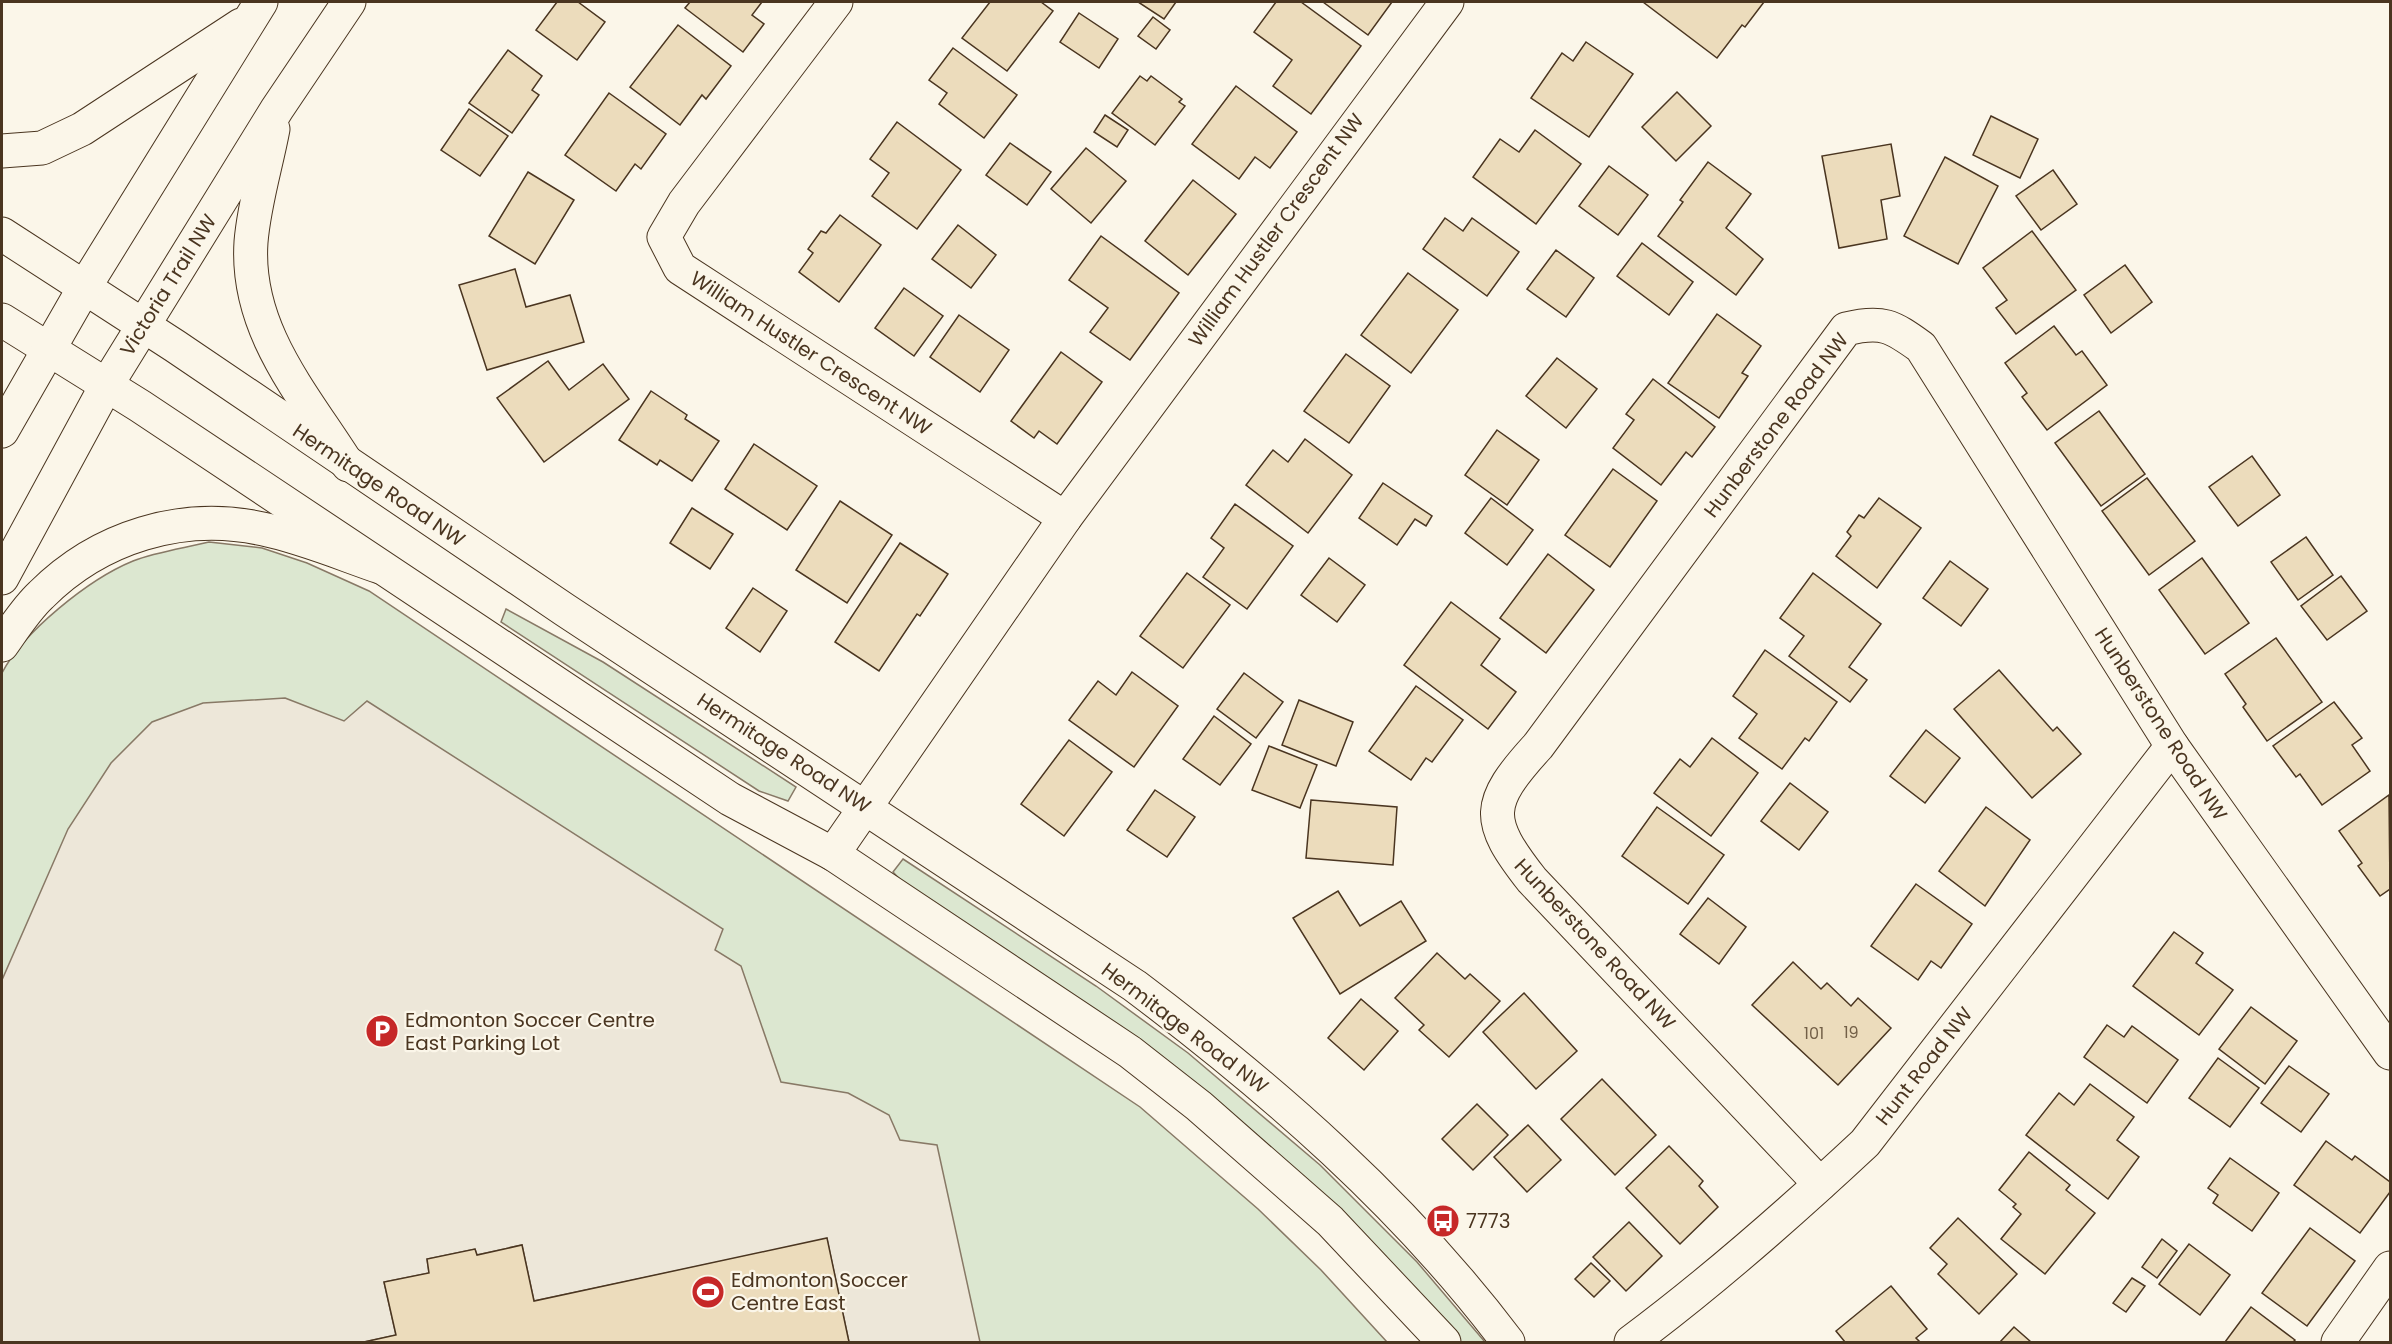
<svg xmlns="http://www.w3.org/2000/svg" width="2392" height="1344" font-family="Poppins,sans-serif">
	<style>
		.green { fill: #dce7d0; stroke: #887966; stroke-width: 1.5 }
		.parking { fill: #ede7d9; stroke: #887966; stroke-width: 1.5 }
		.building { fill: #ecdcbc; stroke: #4a3520; stroke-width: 1.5 }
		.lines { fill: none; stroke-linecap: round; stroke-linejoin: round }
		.minor-casing { stroke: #4a3520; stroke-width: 35 }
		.tertiary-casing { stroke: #4a3520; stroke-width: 35 }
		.secondary-casing { stroke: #4a3520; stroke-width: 35 }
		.minor { stroke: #fbf6e9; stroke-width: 33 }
		.tertiary { stroke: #fbf6e9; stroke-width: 33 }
		.secondary { stroke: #fbf6e9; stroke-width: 33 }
		.labels { text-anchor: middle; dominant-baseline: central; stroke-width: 4.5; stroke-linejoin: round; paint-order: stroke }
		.number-label { font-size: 16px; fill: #725f47 }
		.street-label { font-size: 20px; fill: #4a3520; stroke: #fbf6e9 }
		.poi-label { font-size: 20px; fill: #4a3520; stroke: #fbf6e9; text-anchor: start }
	</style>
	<rect width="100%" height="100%" fill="#fbf6e9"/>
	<g class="green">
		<path d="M209,542l53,6 45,15 62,28 771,516 118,102 63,61 66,72h-1385v-669c21,-41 87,-94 131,-112 23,-9 52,-13 76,-19z"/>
		<path d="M506,609l97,53 193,125 -8,14 -29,-10 -258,-169z"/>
		<path d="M903,859l193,127 92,67 132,112 97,97 68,80h-29l-46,-54 -501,-399 -16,-17z"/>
	</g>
	<path class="parking" d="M285,698l59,23 23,-20 356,228 -8,21 26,16 40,116 67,11 41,22 11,25 37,5 43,197h-131l-22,-103 -293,62 -12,-56 -45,10 -2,-6 -48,10 2,14 -45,9 12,53 -32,7h-362v-362l66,-151 43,-66 41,-41 51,-19z"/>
	<g class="building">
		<path d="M557,2h21l27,20 -28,38 -41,-30z"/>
		<path d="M690,2h72l-10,13 12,9 -21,28 -58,-44z"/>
		<path d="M990,2h51l12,9 -46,60 -45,-33z"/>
		<path d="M1138,2h38l-12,17z"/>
		<path d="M1276,2h25l60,44 -50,68 -38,-28 19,-26 -38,-28z"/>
		<path d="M1323,2h69l-24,33z"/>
		<path d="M1643,2h121l-19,25 -3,-2 -25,33z"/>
		<path d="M1079,13l39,26 -19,29 -39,-26z"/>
		<path d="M1153,17l17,13 -14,19 -18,-13z"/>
		<path d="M678,25l53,41 -25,33 -4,-4 -22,30 -50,-38z"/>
		<path d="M1586,42l47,32 -44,63 -58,-39 31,-45 11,8z"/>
		<path d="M953,48l64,47 -33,43 -45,-34 8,-11 -18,-13z"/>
		<path d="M508,50l34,26 -10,14 7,5 -27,38 -43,-30z"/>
		<path d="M1140,76l7,5 4,-5 31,23 -3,3 6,4 -30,39 -43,-32z"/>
		<path d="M1236,86l61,46 -27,36 -15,-11 -16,22 -47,-35z"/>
		<path d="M1677,92l34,34 -35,35 -34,-34z"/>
		<path d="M609,93l57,41 -25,35 -6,-5 -19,27 -51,-36z"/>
		<path d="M469,109l39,27 -28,40 -39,-26z"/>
		<path d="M1105,115l23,15 -11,17 -23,-15z"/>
		<path d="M1991,116l47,23 -18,39 -47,-23z"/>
		<path d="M897,122l64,48 -44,59 -45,-33 17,-23 -19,-14z"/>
		<path d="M1535,130l46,34 -45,60 -63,-47 27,-38 19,13z"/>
		<path d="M1010,143l41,29 -24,33 -41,-30z"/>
		<path d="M1891,144l9,52 -19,4 6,39 -48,9 -17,-92z"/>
		<path d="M1086,148l40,33 -35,42 -40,-34z"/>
		<path d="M1945,157l53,29 -40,78 -54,-28z"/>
		<path d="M1708,162l43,32 -25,34 37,31 -27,36 -78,-59 25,-34 -3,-2z"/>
		<path d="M1609,166l39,29 -30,40 -39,-29z"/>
		<path d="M2053,170l24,34 -36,26 -25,-34z"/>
		<path d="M528,172l46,28 -39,64 -46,-28z"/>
		<path d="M1193,180l43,34 -48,61 -43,-34z"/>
		<path d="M840,215l41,30 -42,57 -40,-30 14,-19 -5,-4 13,-18 5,2z"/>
		<path d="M1445,218l18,13 9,-13 47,34 -32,44 -64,-47z"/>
		<path d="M958,225l38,30 -25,33 -39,-29z"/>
		<path d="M2032,231l44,59 -60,44 -20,-26 11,-8 -24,-32z"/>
		<path d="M1101,236l78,57 -49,67 -40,-28 18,-24 -39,-28z"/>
		<path d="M1642,243l51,39 -24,33 -52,-39z"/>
		<path d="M1556,250l38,28 -28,39 -39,-28z"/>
		<path d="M2125,265l27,37 -41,31 -27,-38z"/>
		<path d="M515,269l11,38 44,-12 14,47 -97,28 -28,-85z"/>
		<path d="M1408,273l50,37 -47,63 -50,-38z"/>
		<path d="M904,288l39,28 -29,40 -39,-28z"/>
		<path d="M1717,314l44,32 -19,27 6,3 -29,42 -51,-35z"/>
		<path d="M959,315l50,35 -29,42 -50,-35z"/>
		<path d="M2054,326l22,29 6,-4 25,34 -60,45 -25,-33 5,-4 -22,-30z"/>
		<path d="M1061,352l41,30 -45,62 -18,-13 -5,7 -23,-17z"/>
		<path d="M1346,354l44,32 -41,57 -45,-32z"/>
		<path d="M1557,358l40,31 -31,39 -40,-32z"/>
		<path d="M548,361l21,29 34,-26 26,35 -85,63 -47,-64z"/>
		<path d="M1653,379l62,48 -23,30 -6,-5 -25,33 -48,-37 21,-28 -8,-6z"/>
		<path d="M651,391l36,24 -2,4 34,22 -27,40 -32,-21 -3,5 -38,-25z"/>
		<path d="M2099,411l46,63 -44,32 -46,-63z"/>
		<path d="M1497,430l42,30 -32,45 -42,-30z"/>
		<path d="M1305,439l47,36 -44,58 -62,-48 27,-35 15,12z"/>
		<path d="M754,444l63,42 -30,44 -62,-41z"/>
		<path d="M2252,456l28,39 -42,31 -29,-39z"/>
		<path d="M1613,469l44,32 -47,66 -45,-32z"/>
		<path d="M2147,478l48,63 -46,34 -47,-64z"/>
		<path d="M1383,483l49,33 -6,10 -11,-7 -18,26 -38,-27z"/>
		<path d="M1491,498l42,32 -26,35 -42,-32z"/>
		<path d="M1879,498l42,30 -44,60 -41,-32 15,-20 -4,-4 12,-17 5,3z"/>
		<path d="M840,501l52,34 -45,68 -51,-33z"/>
		<path d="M1235,504l58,42 -46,63 -44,-32 21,-29 -13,-10z"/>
		<path d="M692,508l41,26 -23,35 -40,-26z"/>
		<path d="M2306,537l27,38 -35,25 -27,-38z"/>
		<path d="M900,543l48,31 -28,42 -3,-2 -38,57 -44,-29z"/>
		<path d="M1548,554l46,36 -48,63 -46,-35z"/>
		<path d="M1329,558l36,27 -28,37 -36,-27z"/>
		<path d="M2202,558l47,65 -44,31 -46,-64z"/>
		<path d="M1950,561l38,28 -27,37 -38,-28z"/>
		<path d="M1187,573l43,32 -47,63 -43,-32z"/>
		<path d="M1813,573l68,51 -32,43 18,13 -17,22 -61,-46 15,-20 -24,-18z"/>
		<path d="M2341,576l26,35 -40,29 -26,-34z"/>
		<path d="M753,588l34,23 -27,41 -34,-24z"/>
		<path d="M1451,602l49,37 -19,26 35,27 -28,37 -84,-64z"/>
		<path d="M2276,638l46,64 -55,39 -24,-34 3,-3 -21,-30z"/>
		<path d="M1765,650l72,52 -28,39 -4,-3 -23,31 -43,-31 18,-24 -24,-18z"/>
		<path d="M1999,670l54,61 4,-4 24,27 -49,44 -78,-89z"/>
		<path d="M1132,672l46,34 -44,61 -65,-47 29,-39 18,14z"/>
		<path d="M1244,673l39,29 -27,36 -39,-29z"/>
		<path d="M1416,686l47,34 -31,42 -6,-4 -15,22 -42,-29z"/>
		<path d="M1299,700l54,22 -17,44 -54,-21z"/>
		<path d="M2334,702l28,36 -10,7 18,26 -48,34 -22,-31 -4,3 -23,-31z"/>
		<path d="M1214,716l37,28 -31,41 -37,-26z"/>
		<path d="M1926,730l34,28 -35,45 -35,-27z"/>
		<path d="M1712,738l46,35 -47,63 -57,-43 26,-34 10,8z"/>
		<path d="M1069,740l43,32 -48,64 -43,-32z"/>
		<path d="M1269,746l48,19 -17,43 -48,-18z"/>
		<path d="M1790,783l38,29 -29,38 -38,-29z"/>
		<path d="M1155,790l40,27 -28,40 -40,-27z"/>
		<path d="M2389,795l1,94 -10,7 -22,-30 4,-3 -23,-32z"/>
		<path d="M1311,800l86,7 -4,58 -87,-7z"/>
		<path d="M1657,807l67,48 -36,49 -66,-48z"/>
		<path d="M1986,807l44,33 -45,66 -46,-35z"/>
		<path d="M1916,884l56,40 -31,44 -10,-7 -13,19 -47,-34z"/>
		<path d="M1338,891l22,35 41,-25 25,40 -86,53 -47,-76z"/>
		<path d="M1708,898l38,29 -27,37 -39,-30z"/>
		<path d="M2174,932l29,21 -7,10 37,27 -34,45 -66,-49z"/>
		<path d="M1437,953l28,26 5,-5 30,27 -51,56 -30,-27 5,-5 -29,-27z"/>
		<path d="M1793,962l28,27 6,-6 24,23 7,-8 33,30 -53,57 -86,-80z"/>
		<path d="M1524,993l53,58 -41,38 -53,-57z"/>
		<path d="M1361,999l37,32 -34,39 -36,-32z"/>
		<path d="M2251,1007l46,34 -32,43 -46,-35z"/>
		<path d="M2107,1025l17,12 8,-11 46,34 -31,43 -63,-46z"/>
		<path d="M2218,1058l41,30 -29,39 -41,-29z"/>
		<path d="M2289,1066l40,28 -28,38 -40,-29z"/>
		<path d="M1602,1079l54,56 -41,40 -54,-56z"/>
		<path d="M2090,1084l44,33 -17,23 22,17 -31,42 -82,-64 33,-42 15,12z"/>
		<path d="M1477,1104l31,31 -35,35 -31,-31z"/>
		<path d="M1528,1125l33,35 -34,32 -33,-35z"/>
		<path d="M2326,1141l26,19 3,-4 35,26v10l-30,41 -66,-48z"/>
		<path d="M1669,1146l34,35 -4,5 19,21 -38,37 -54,-56z"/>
		<path d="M2029,1152l41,33 -4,5 29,23 -50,61 -44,-35 20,-25 -8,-7 3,-3 -17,-14z"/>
		<path d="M2230,1158l49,35 -27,38 -39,-28 5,-8 -10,-7z"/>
		<path d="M1958,1218l59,56 -38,40 -41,-40 9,-10 -17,-16z"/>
		<path d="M1629,1222l33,34 -36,35 -33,-34z"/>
		<path d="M2310,1228l45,33 -48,65 -45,-33z"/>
		<path d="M827,1238l22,104h-485l32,-7 -12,-53 45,-9 -2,-14 48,-10 2,6 45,-10 12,56z"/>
		<path d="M2162,1239l15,12 -20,27 -15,-11z"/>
		<path d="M2189,1244l41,31 -30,40 -41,-31z"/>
		<path d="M1591,1263l19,18 -16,16 -19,-18z"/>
		<path d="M2132,1278l13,8 -19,26 -13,-9z"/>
		<path d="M1891,1286l36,43 -11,9 4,4h-75l-9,-11z"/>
		<path d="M2251,1307l44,33 -2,2h-68z"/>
		<path d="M2014,1327l17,15h-31z"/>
	</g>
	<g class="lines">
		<defs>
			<g id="minor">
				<path d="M836,2l-152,201 -20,34 16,31 385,250"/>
				<path d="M833,854l232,-336 382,-516"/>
				<path d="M1820,1184l-288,-304c-47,-60 -47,-76 6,-134l308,-417c36,-9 46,-3 75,18l251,399 218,307"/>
				<path d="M1631,1342c82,-61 159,-129 234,-199l307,-397"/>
				<path d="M2338,1342l52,-74"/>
			</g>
			<g id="tertiary">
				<path d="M2,234l173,112 390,264 570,376c138,104 269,218 373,356"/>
				<path d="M2,320l138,86 590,393 103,55 297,198 69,54 131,115 114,121"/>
			</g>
			<g id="secondary">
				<path d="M273,129c-7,37 -19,75 -22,113 -6,88 53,153 97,223"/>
				<path d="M2,151l40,-3 40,-19 159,-104"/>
				<path d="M2,431l82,-143 177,-286"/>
				<path d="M2,578l104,-192 171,-277 72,-107"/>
				<path d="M2,645c12,-17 24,-36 39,-50 58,-58 141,-84 222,-66 39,8 79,25 117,38"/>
			</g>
		</defs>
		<use href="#minor" class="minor-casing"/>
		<use href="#tertiary" class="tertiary-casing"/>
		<use href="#secondary" class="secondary-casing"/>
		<use href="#minor" class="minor"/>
		<use href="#tertiary" class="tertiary"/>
		<use href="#secondary" class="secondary"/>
	</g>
	<defs>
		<symbol id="parking-disc" viewBox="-11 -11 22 22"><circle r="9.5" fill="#c62828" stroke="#fbf6e9"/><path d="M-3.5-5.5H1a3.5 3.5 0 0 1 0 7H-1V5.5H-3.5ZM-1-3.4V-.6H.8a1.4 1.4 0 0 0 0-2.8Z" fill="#fff"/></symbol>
		<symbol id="bus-disc" viewBox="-11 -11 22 22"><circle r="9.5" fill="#c62828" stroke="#fbf6e9"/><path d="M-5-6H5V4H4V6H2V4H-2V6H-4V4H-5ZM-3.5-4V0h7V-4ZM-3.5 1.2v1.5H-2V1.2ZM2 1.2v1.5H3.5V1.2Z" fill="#fff"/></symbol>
		<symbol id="stadium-disc" viewBox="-11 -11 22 22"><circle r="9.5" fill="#c62828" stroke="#fbf6e9"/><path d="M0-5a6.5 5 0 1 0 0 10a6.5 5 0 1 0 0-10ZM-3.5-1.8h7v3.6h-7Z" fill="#fff"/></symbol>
	</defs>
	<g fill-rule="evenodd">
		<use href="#parking-disc" x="363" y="1012" width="38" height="38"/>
		<use href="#bus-disc" x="1424" y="1202" width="38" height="38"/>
		<use href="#stadium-disc" x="689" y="1273" width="38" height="38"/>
	</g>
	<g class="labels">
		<g class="number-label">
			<text x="1851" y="1032">19</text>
			<text x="1814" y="1033">101</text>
		</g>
		<g class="street-label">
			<text transform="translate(1276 230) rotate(-54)">William Hustler Crescent NW</text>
			<text transform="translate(168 285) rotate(-58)">Victoria Trail NW</text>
			<text transform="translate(811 353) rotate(33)">William Hustler Crescent NW</text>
			<text transform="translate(1776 425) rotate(-53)">Hunberstone Road NW</text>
			<text transform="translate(379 485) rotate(34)">Hermitage Road NW</text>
			<text transform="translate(2161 724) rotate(57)">Hunberstone Road NW</text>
			<text transform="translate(784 753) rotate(33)">Hermitage Road NW</text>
			<text transform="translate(1595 944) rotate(47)">Hunberstone Road NW</text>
			<text transform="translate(1185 1028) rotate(37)">Hermitage Road NW</text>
			<text transform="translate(1924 1066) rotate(-52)">Hunt Road NW</text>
		</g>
		<g class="poi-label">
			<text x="405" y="1020">Edmonton Soccer Centre<tspan x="405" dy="23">East Parking Lot</tspan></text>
			<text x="1466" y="1221">7773</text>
			<text x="731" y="1280">Edmonton Soccer<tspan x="731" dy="23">Centre East</tspan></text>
		</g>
	</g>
	<rect width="2392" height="1344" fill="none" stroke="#4a3520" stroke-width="6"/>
</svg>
